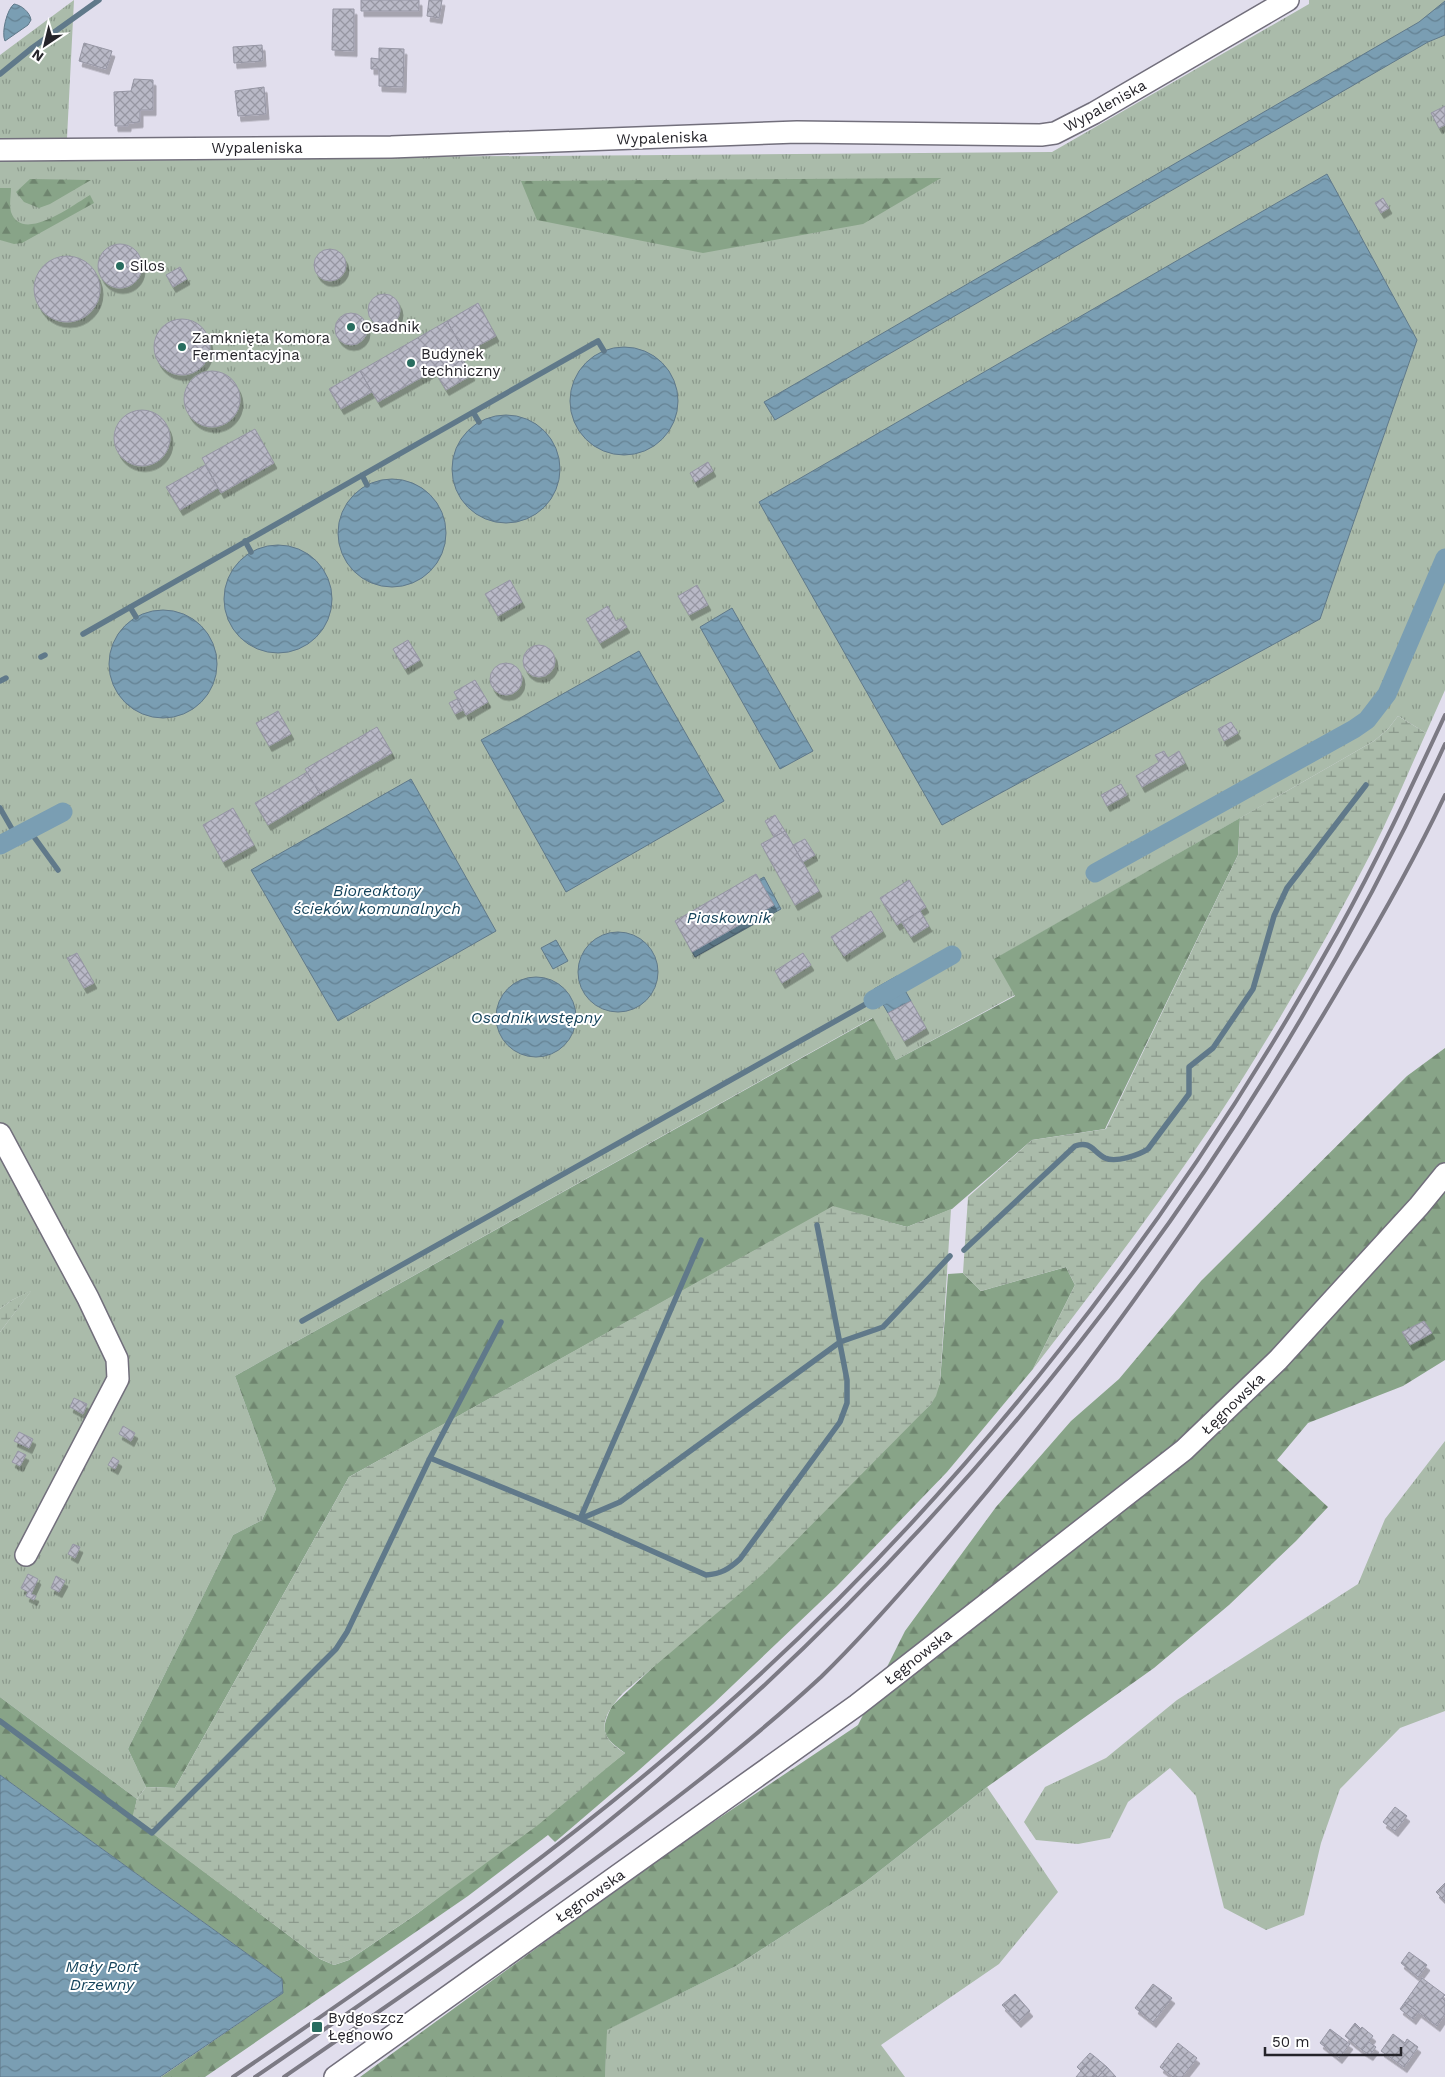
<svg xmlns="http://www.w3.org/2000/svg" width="1445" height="2077" font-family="'Work Sans',sans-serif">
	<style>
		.grass { fill: url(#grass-tufts) }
		.forest { fill: url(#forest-firs) }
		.wetland { fill: url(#wetland-marsh) }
		.water { fill: url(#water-waves); stroke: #60798a }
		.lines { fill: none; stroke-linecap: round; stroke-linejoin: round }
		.stream { stroke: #60798a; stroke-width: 5.5 }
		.canal { stroke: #7a9eb3; stroke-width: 19 }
		.building { fill: url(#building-cross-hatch); stroke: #9696a4; filter: url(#shadow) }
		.street-casing { stroke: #726f7c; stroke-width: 24 }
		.street { stroke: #fff; stroke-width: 21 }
		.rail { stroke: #7c7a84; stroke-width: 4 }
		.poi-dot { fill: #286d5f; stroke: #fff; stroke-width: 2 }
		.labels { text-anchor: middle; stroke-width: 4; stroke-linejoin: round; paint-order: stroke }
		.street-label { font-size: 15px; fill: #25242a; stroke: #fff }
		.poi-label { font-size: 15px; fill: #25242a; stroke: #fff; text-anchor: start }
		.water-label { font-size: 16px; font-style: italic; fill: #15445c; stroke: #fff }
	</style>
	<defs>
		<pattern id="grass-tufts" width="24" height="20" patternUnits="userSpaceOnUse" patternTransform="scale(1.25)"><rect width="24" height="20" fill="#aba"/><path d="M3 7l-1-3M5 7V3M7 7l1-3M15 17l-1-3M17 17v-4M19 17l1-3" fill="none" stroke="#8a988b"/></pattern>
		<pattern id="forest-firs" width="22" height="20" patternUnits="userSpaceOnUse" patternTransform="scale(1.25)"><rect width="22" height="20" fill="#88a488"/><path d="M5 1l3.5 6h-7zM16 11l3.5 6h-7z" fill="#6f856f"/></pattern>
		<pattern id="wetland-marsh" width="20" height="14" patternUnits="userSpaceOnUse" patternTransform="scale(1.25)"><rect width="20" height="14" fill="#aba"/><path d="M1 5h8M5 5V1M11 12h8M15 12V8" fill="none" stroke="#8a988b"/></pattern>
		<pattern id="water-waves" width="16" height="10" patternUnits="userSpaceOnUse" patternTransform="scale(1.25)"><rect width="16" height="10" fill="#7a9eb3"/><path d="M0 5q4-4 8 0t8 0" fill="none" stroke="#648192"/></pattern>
		<pattern id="building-cross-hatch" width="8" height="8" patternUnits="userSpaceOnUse" patternTransform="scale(1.25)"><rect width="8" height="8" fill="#b9b9c7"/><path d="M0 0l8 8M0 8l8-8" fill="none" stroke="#9696a2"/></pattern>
		<filter id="shadow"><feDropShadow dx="3" dy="5.5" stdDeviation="0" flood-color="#0004"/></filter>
	</defs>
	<rect width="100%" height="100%" fill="#e1deed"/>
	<path class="grass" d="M74,0l-7,138 -67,2v-85z
		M1309,0h136v690l-19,43 -28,-17 -10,13 -14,12 -379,218 20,36 -119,65 -24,-42 -637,358 41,113 -14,31 -29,15 -105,214 18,38 -9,12 -137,-102v-365l31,-41 -19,9 -12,9v-1149l1052,-8 257,-148z
		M1445,1441v270l-45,17 -60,61 -19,54 -17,72 -38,15 -42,-22 -28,-112 -26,-28 -42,34 -18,36 -32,6 -42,-4 -12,-18 21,-35 61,-29 71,-58 181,-116 27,-65z
		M987,1787l71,105 -59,72 -118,81 24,32h-300l1,-47 130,-64 128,-83z"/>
	<path class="forest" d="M941,178l-78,46 -160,29 -166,-33 -16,-39z
		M30,179l61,1 -41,24 -11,4 -15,-6 -8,-10z
		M0,188h11c0,7 -2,16 0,24 11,32 62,-7 79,-17l4,8 -72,40 -8,1 -14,-4z
		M1240,818l-2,37 -133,274 -73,11 -80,69 -45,18 -74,-20 -484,270 -174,311 -29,-1 -18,-38 105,-214 29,-15 14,-31 -41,-113 638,-358 23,42 119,-64 -21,-37z
		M1445,1048v312l-42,26 -95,37 -31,37 51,47 -32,34 -67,64 -75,63 -167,119 -123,96 -128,83 -129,64 -2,47h-245l304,-222 194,-130 47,-94 91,-124 75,-86 48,-42 82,-98 206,-205z
		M1066,1267l9,18 -42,84 -86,103 -110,114 -124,118 -75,67 -83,71 -7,-7 -80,61 -263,181h-44l122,-84 -1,-14 -282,-204v-78l137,102 -4,19 187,141 14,6 15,-5 69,-47 207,-160c-22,-16 -26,-21 -13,-47l319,-302 9,-21 8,-109 15,-1 18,18z"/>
	<path class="wetland" d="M1398,716l28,17c-18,40 -35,81 -55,120 -46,90 -97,178 -152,262 -58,87 -122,171 -186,254l42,-84 -9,-18 -85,24 -18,-18 5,-76 64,-57 74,-11 132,-274 2,-37 134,-77 14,-12z
		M833,1206l74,21 44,-18 -11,174 -4,13 -5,8 -167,169 -141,120c-21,23 -29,42 2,60l-87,72 -120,88 -69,47 -15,5 -14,-6 -188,-141 5,-19 9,-12 29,1 174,-311z
		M32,1290l-32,42v-23l12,-9z"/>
	<path class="water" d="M1445,1v34l-17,7 -653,378 -11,-18 655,-380z
		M14,4c7,1 16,8 17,16l-3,5 -23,16c-4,-8 2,-32 9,-37z
		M1327,174l90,166 -97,279 -378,206 -183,-323z
		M570 401a54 54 0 1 1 108 0a54 54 0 1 1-108 0Z
		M452 469a54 54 0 1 1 108 0a54 54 0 1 1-108 0Z
		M338 533a54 54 0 1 1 108 0a54 54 0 1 1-108 0Z
		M224 599a54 54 0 1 1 108 0a54 54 0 1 1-108 0Z
		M732,608l81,143 -33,18 -80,-142z
		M109 664a54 54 0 1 1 108 0a54 54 0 1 1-108 0Z
		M639,651l85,150 -158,91 -85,-152z
		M411,779l85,152 -158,90 -87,-151z
		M764,877l17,32 -86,48 -17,-32z
		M578 972a40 40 0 1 1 80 0a40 40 0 1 1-80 0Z
		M556,940l12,21 -15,8 -12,-21z
		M897,976l14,25 -23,12 -14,-24z
		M496 1017a40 40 0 1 1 80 0a40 40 0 1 1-80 0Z
		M0,1775l282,204 1,14 -123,84h-160z"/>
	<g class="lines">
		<path class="stream" d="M0,74l32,-26 67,-48
			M473,412l6,10
			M362,475l5,10
			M245,541l6,11
			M130,607l6,10
			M83,634l515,-293 6,10
			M41,657l4,-2
			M0,681l6,-3
			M0,808l16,28
			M29,830l29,40
			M701,1240l-121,279 126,56c15,-1 23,-6 34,-16l100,-137 7,-19v-23l-30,-155
			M964,1250l111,-104c16,-6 18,6 30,12 11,5 34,-3 43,-9l41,-55v-27l24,-19 40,-59 21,-73 13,-28 79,-103
			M302,1321l571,-321
			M430,1458l71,-136
			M0,1721l152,112 184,-184 11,-17 83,-174 150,61 40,-17 220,-160 43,-15 67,-71"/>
		<path class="canal" d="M0,845l63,-33
			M1095,873l259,-144 13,-9 20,-26 58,-136
			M873,1000l79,-45"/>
	</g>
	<path class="building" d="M361,0h58v11h-58z
		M429,0h13l-3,18 -12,-2z
		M333,9h21v42l-22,-1z
		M84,43l28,8 -6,18 -27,-8z
		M262,45l1,16 -29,2 -1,-16z
		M379,48l25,1 -1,38 -24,-1v-17h-8v-11l8,1z
		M134,79l19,1v30h-13v12l-12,1v3h-13l-1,-34 17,-1z
		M264,87l2,27 -28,2 -3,-25z
		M1445,106v19l-6,3 -8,-15z
		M1383,198l6,10 -8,5 -6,-10z
		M98 266a22 22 0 1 1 44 0a22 22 0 1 1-44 0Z
		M314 265a16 16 0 1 1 32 0a16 16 0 1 1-32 0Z
		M34 289a33 33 0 1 1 66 0a33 33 0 1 1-66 0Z
		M180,267l7,12 -14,8 -7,-12z
		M368 310a16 16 0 1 1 32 0a16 16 0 1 1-32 0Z
		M478,303l18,33 -31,17 -18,-32z
		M335 329a16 16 0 1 1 32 0a16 16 0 1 1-32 0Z
		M154 347a28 28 0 1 1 56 0a28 28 0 1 1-56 0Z
		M447,321l18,32 -87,49 -18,-31z
		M460,355l12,20 -26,15 -12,-20z
		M360,371l12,21 -31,17 -12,-20z
		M184 399a28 28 0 1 1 56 0a28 28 0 1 1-56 0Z
		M114 438a28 28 0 1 1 56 0a28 28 0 1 1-56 0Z
		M255,429l19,34 -53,30 -19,-35z
		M708,462l5,9 -18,11 -5,-9z
		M205,465l13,23 -38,22 -14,-23z
		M510,580l12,22 -24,14 -13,-22z
		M697,585l11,20 -19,10 -11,-19z
		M608,606l8,15 5,-3 6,9 -27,16 -14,-24z
		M408,640l12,20 -15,9 -12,-20z
		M523 661a16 16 0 1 1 32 0a16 16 0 1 1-32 0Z
		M490 679a16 16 0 1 1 32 0a16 16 0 1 1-32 0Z
		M475,680l13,22 -22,13 -12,-23z
		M457,699l6,11 -8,4 -6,-11z
		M278,711l13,23 -22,12 -13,-23z
		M1231,722l7,11 -14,8 -6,-12z
		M377,727l15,26 -72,41 -15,-25z
		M1164,751l4,7 11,-7 6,12 -43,24 -6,-11 23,-14 -4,-7z
		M307,772l13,22 -52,31 -13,-22z
		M1121,784l6,11 -20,11 -6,-11z
		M233,808l21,37 -31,17 -20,-37z
		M775,815l10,16 -11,6 -9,-16z
		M785,831l34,60 -24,14 -34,-61z
		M805,839l10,16 -12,7 -10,-17z
		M756,874l18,31 -82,47 -17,-31z
		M909,880l17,27 -29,18 -17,-27z
		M871,911l12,20 -39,25 -13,-19z
		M920,911l9,15 -18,11 -9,-14z
		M77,953l17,30 -10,5 -17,-30z
		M803,953l8,12 -29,18 -7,-12z
		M911,1001l15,27 -22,13 -16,-28z
		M1424,1321l8,12 -22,12 -8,-13z
		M74,1398l13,6 -4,10 -13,-7z
		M123,1426l12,7 -4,8 -12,-7z
		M19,1432l14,7 -4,9 -15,-7z
		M18,1451l8,4 -6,11 -8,-4z
		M113,1457l6,4 -4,8 -7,-4z
		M73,1544l7,3 -5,11 -7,-4z
		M28,1574l10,5 -7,15 5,2 -2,4 -8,-4 2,-4 -7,-4z
		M56,1576l9,5 -6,11 -8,-4z
		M1395,1807l12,9 -12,15 -12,-9z
		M1445,1883v18l-9,-9z
		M1409,1952l18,13 -9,12 -17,-14z
		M1422,1978l23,17 -3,3 3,3v13l-8,12 -32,-24z
		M1153,1984l19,14 -19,24 -18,-14z
		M1015,1994l15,17 -12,11 -16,-17z
		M1405,2002l13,10 -5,7 -13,-10z
		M1355,2023l6,6 -10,12 -6,-5z
		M1362,2027l11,9 -11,14 -11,-9z
		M1330,2029l20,15 -11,14 -19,-15z
		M1393,2034l12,9 2,-4 11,8 -14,20 -23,-16z
		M1369,2042l7,5 -6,8 -8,-5z
		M1178,2043l19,15 -15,19h-9l-13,-10z
		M1090,2053l4,3 -13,15 -4,-4z
		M1094,2056l13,11 -9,10 -13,-11z
		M1085,2066l9,8 -2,3h-16z
		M1107,2067l9,10h-24l2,-3 4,3z"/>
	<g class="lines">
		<g class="street-casing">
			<path id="street" d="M0,150l391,-3 406,-15 244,3 14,-2 39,-20 194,-113
				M0,1134l88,164 29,61 1,20 -92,176
				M335,2077l522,-372 327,-255 94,-90 141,-154 26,-32"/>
		</g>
		<use href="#street" class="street"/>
		<path class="rail" d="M233,2077c167,-114 332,-229 483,-363 251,-221 459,-491 622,-783 39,-70 73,-143 107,-216
			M255,2077c137,-94 276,-188 403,-297 337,-287 601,-633 787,-1036
			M284,2077c97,-67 194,-133 289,-202 85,-62 170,-126 248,-198 40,-39 77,-81 113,-123 60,-69 117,-140 171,-214 87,-118 169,-240 243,-367 35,-58 68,-117 97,-178"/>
	</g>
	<g class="poi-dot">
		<circle cx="120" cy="266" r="5"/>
		<circle cx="351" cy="327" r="5"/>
		<circle cx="182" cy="347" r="5"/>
		<circle cx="411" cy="363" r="5"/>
		<rect x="311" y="2021" width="12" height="12" rx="2.5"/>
	</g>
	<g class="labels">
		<g class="street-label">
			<text transform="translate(1105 106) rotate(-29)" y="5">Wypaleniska</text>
			<text transform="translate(662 138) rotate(-2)" y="5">Wypaleniska</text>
			<text x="257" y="153">Wypaleniska</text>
			<text transform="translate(1233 1404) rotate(-44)" y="5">Łęgnowska</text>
			<text transform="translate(918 1657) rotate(-38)" y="5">Łęgnowska</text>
			<text transform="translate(590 1896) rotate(-35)" y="5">Łęgnowska</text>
		</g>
		<g class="poi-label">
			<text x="130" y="271">Silos</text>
			<text x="361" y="332">Osadnik</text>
			<text x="192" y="343">Zamknięta Komora<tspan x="192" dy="17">Fermentacyjna</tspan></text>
			<text x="421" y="359">Budynek<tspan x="421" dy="17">techniczny</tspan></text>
			<text x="328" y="2023">Bydgoszcz<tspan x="328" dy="17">Łęgnowo</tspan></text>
		</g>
		<g class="water-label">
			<text x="377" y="896">Bioreaktory<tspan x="377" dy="18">ścieków komunalnych</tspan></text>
			<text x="729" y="923">Piaskownik</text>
			<text x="536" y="1023">Osadnik wstępny</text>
			<text x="102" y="1972">Mały Port<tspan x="102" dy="18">Drzewny</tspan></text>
		</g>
	</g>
	<g transform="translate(45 45) rotate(215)" stroke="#ffffff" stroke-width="4" paint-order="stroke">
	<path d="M0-4L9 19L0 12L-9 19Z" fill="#25242a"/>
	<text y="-8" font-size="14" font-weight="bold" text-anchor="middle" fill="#25242a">N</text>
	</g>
	<path d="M1265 2047v8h136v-8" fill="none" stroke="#25242a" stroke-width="2.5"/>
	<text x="1272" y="2047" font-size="15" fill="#25242a" stroke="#ffffff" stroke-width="4" paint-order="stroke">50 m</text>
</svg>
